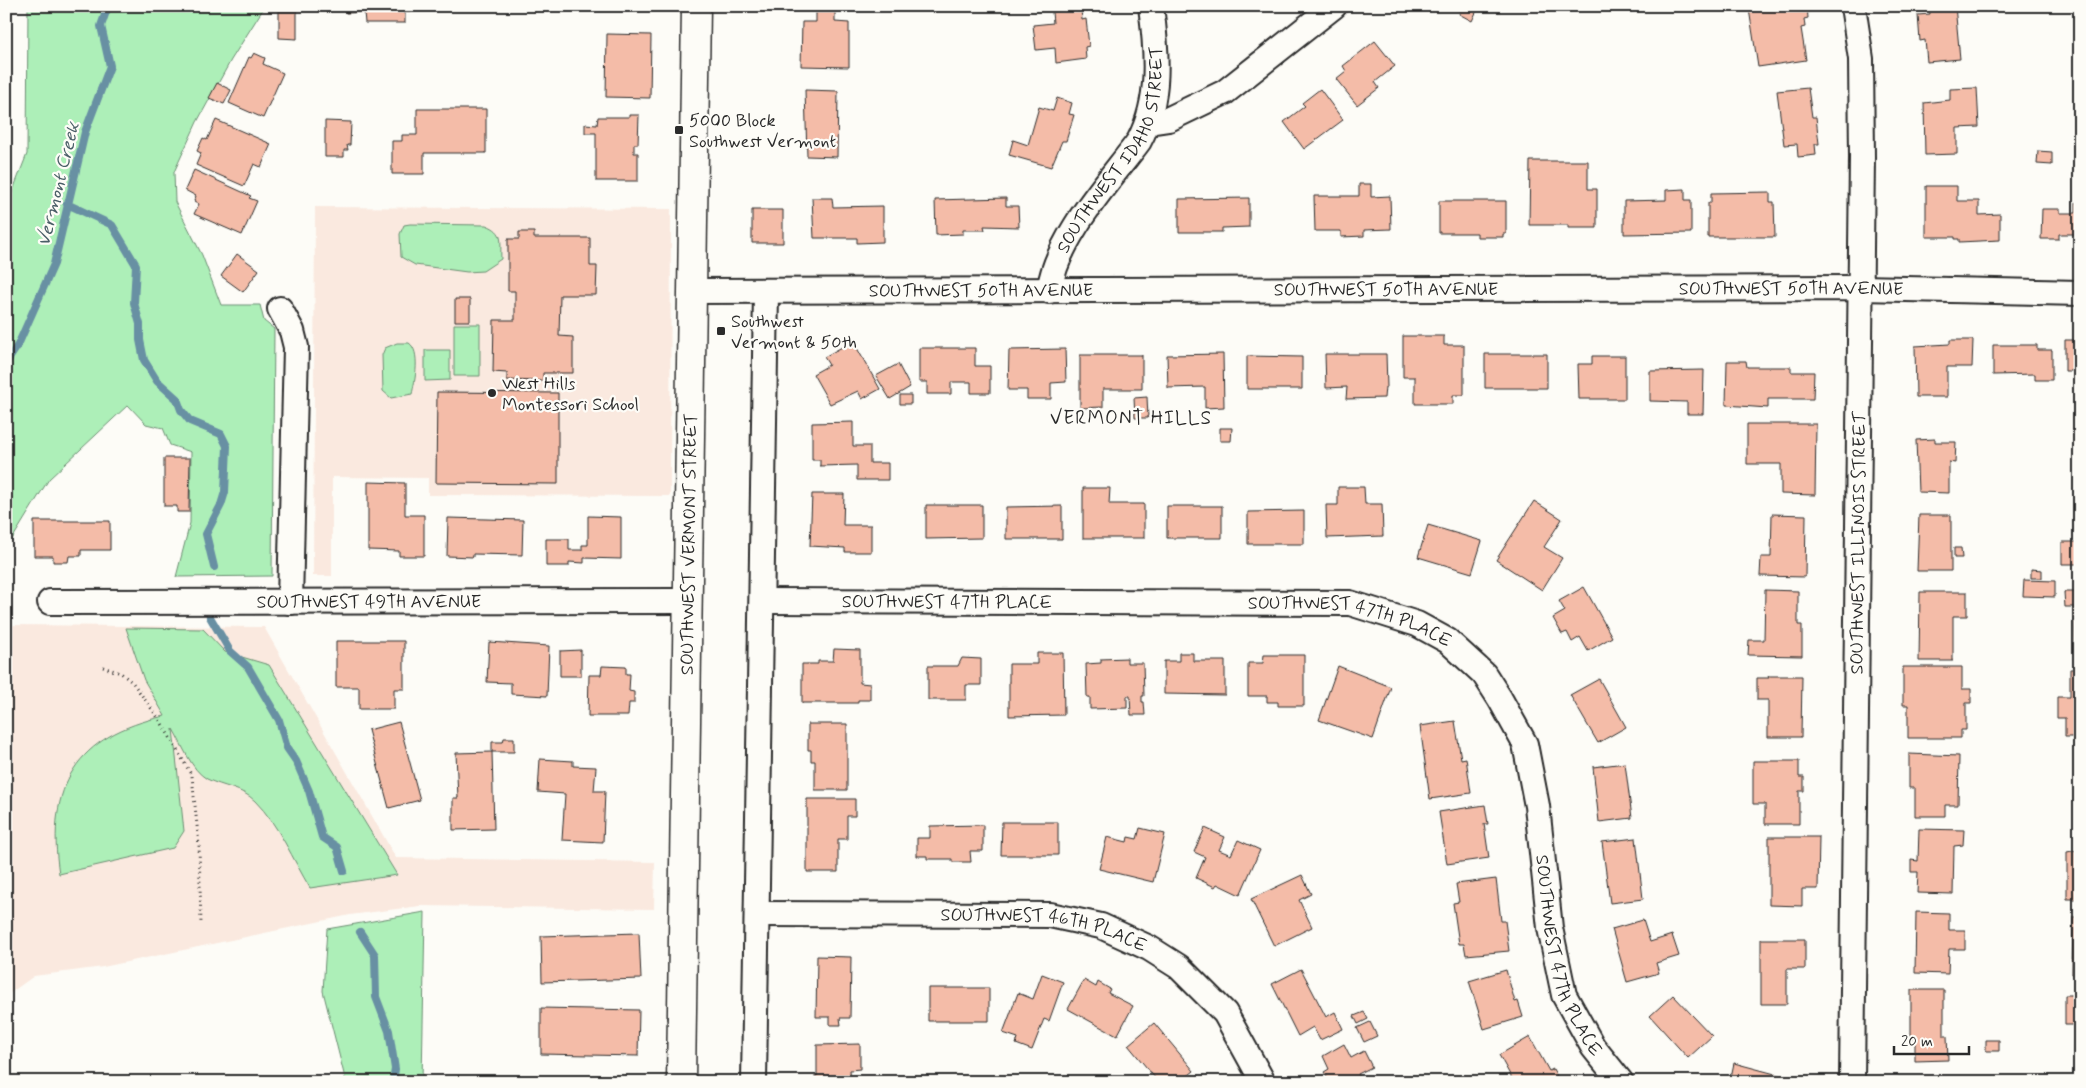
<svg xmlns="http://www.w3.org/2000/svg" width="2086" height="1088" font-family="Mynerve,sans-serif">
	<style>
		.built { fill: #fae9df }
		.green { fill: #adefb8; stroke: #6c8d72 }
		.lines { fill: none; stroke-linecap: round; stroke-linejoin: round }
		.stream { stroke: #6890a3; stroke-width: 8 }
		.building { fill: #f4bca8; stroke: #2b2b2b }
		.minor-casing { stroke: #2b2b2b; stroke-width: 28 }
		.secondary-casing { stroke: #2b2b2b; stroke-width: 31 }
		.path { stroke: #2b2b2b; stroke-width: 3; stroke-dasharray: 1 4; stroke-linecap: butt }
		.minor { stroke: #fdfcf7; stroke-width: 24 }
		.secondary { stroke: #fdfcf7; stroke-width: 28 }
		.poi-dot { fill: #2b2b2b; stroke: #fdfcf7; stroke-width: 2 }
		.labels { text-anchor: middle; stroke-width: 4.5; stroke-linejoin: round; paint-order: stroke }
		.poi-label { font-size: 18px; fill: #2b2b2b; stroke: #fdfcf7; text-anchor: start }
		.street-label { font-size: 18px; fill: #2b2b2b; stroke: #fdfcf7 }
		.water-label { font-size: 19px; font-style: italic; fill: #4a5e67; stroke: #fdfcf7 }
		.neighbourhood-label { font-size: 19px; letter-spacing: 1px; fill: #2b2b2b; stroke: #fdfcf7 }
	</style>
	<rect width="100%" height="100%" fill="#fdfcf7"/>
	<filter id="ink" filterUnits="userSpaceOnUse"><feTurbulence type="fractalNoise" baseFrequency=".02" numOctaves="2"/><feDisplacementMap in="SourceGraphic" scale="10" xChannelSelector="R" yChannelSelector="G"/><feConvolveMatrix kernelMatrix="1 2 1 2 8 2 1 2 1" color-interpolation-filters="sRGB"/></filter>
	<g filter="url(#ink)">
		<path class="built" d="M315,207l356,2 -1,287 -242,-1v-17l-96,-1v99h-19z
			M6,625l258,2 132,231 259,4 -1,47 -234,-3 -70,9 -247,52 -69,9 -28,20z"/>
		<path class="green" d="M28,6h237l-34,54 -34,62 -23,50 1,30 27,53 19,50h39l4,16 10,8 -2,247 -96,1 14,-54 1,-71 -21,-7 -7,-17 -17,-4 -18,-19 -79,74 -43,70v-341l21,-54z
			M410,224l76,1c19,7 14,16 15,34l-18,12 -16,1 -52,-7 -14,-8 -1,-23 4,-9z
			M454,324h26v52h-26z
			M397,343h12c12,8 6,38 3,51l-21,4 -8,-7 -1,-36 3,-7z
			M425,350h25v30l-25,1z
			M126,628l77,1 22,23 44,13 128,210 -87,13c-17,-28 -31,-63 -55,-87 -13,-13 -32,-14 -48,-22 -16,-9 -25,-35 -34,-50l11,102 -11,17 -114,26c-13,-88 17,-139 106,-158l-21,-36z
			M425,912l-3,170h-76l-23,-91 4,-62z"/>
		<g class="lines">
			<path class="stream" d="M67,204l45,21 24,40 -2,38 6,21v16l4,20 13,21 20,18 4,11 9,11 31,13 6,12 -2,46 -4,13 -15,29 8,33
				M6,363l12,-18 36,-81 31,-132 25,-66 -9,-40 7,-20
				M210,617l20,34 18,16 31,53 8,28 9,13 13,30 13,46 15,10 7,24
				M360,932l15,23 1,42 13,34 6,38 -2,13"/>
		</g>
		<path class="building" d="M346,6h63l1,6h-5v11h-40l-1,-11 -18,1z
			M1449,6h30l-7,15 -13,-7 1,-3z
			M1767,6h40l1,12 -4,1 1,8 -4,1 5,32 -48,7 -9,-58z
			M1929,6h26l5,53 -33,3 -2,-22 -5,1 -2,-26 12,-1z
			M1081,8l1,12 4,-1 3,27 -4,1 1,12 -30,4 -1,-15 -19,2 -3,-25 20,-2 -1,-11z
			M279,11h18v28l-18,-1z
			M816,12h19v10l14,1v44l-48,-1 1,-44h14z
			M607,34l44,1 -1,63 -44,-1z
			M1375,41l20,25 -20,16 4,6 -22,17 -21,-26 10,-8 -3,-5z
			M254,53l11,5 -2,6 20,9 -20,45 -34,-15 20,-46 2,1z
			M217,83l14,7 -7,14 -15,-6z
			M1808,88l4,29h4l3,27h-4l1,11 -18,2 -1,-13 -13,1 -7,-54z
			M1977,88l2,39 -22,1v26l-32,1 -1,-52 26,-3v-11z
			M1320,89l23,31 -39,29 -20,-27 21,-16 -3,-3z
			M805,90l33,1 -1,66 -30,-1z
			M1057,98l15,5 -3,11 5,1 -8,26h-4l-11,26 -42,-12 4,-15 15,5 11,-38 14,4z
			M417,109h69v44h-62v21h-32v-33h10v-6h15z
			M629,115h10l-1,29h-4v9h4v28h-42v-48h-11v-9l12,1 1,-8h31z
			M216,120l55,24 -10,23 -7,-3 -10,22 -48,-21 5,-12 -4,-2 6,-13 4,2z
			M325,121l26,1 -1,23h-3l1,5h-4v7h-19z
			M2038,151l14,1v13l-15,-1z
			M1530,161h58v28h9v39h-29v-3h-39z
			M194,170l57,26 -2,2 8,3 -15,34 -48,-21 5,-10 -5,-3 2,-5 -11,-6z
			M1359,184h12v13l19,-1 1,33 -27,1v6l-23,1v-6h-26l-1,-35h45z
			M1926,186h31v15h22v14l21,-1v26l-41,2v-3h-4v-2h-29z
			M1685,189v11h6v33l-67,1v-33l42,-1v-10z
			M1770,192v10h4l1,35h-67v-34h3v-10z
			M812,198h20l1,9 50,-1v36l-26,1v-5h-43z
			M1006,198v8h12l1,21 -35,-1 1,4h-22v4l-27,1 -1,-35z
			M1249,198v29l-27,1v4h-43v-33z
			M1439,201h67v33h-3v3h-26v-4h-38z
			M2076,202h4v38h-4v-6h-17v5h-18l1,-30h18v4h16z
			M752,210h31v33h-31z
			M519,232h15v6h56v28h7l-1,29h-36l-1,41 14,1v36h-30v8l-36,-1v-7l-14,-1 1,-52h21v-29h-7v-52h11z
			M237,254l22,16 -16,22 -22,-16z
			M455,299h15v22h-15z
			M1403,336h41v9h20v50h-11v9h-38v-27h-12z
			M1950,340h23l-1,27h-25v30h-31l-1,-51 35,-2z
			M2065,340h15v31h-15z
			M853,341l27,48 -18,10 -4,-8 -28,13 -17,-30 16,-9 -5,-8z
			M1993,345h44v5h15v30h-17v-6l-42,1z
			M919,348h56v18h15v27h-19v-11h-20v12h-24v-12h-8z
			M1065,349l1,33 -15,1v16h-24v-9h-19l1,-40z
			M1223,354l1,53 -19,1v-21l-37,1 -1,-33z
			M1325,354h61l1,33h-2l-1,11 -38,1 1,-12 -21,1z
			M1485,354h62v34h-62z
			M1080,355h62v34h-39v18l-23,1z
			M1247,356l55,1v32h-55z
			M1592,356h33v43h-46l-1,-35h14z
			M1727,361h19l1,6h44v5h23l-1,27h-45v9l-42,-3z
			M898,364l12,23 -20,12 -14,-23z
			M1704,370l-1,44h-16v-12l-37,-1v-30z
			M437,392l121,1v91l-122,-1z
			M900,395h11v9h-11z
			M1147,397l1,21h-13l-1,-20z
			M853,422v24h17v17h18v17h-31v-15l-37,1v-6h-8v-37z
			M1747,424h69l-1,71 -34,-1v-30h-34z
			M1220,428h12l-1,13h-11z
			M1935,439v3h21l-1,21 -6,-1v31l-31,-1 -2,-52z
			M164,458h26l-1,54h-12v-6h-13z
			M368,482l37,1v32h19v41h-25v-5l-31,-1z
			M1338,487h26l1,17h17l1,32 -56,2 -1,-33h12z
			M1083,488h27l-1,16h35v34h-61z
			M812,494h32l-1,31h28v27h-26v-4l-35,-2z
			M1534,501l28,18 -18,28 18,11 -20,32 -46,-30z
			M926,505h56v33l-56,1z
			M1062,506v33h-56v-32z
			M1167,506h55v32h-55z
			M1304,511v33h-56v-32z
			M2079,511h1v67l-1,-14h-17v-22h17z
			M1772,514l34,1 -1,62 -45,-1 1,-19h10z
			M1919,515h32v56h-34z
			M588,516l33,1v42l-37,-1v5l-15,-1v4h-23v-27h23v11h13v-5h6z
			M448,518l75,2 -1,35 -49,-1v3l-26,-1z
			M34,521h76v29h-29v6h-12l-1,6h-15v-6h-19z
			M1428,525l54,16 -10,32 -54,-16z
			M1954,548h7l1,10h-8z
			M2031,569l11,1v8h-11z
			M2024,580l31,1v16l-32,-1z
			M1584,587l28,50 -24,14 -8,-14 -8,5 -5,-10 -5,2 -9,-16 12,-7 -6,-10z
			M1765,590l33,1v34h4v31l-54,-1 1,-15h15z
			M1920,592h47v24h-14v45h-34z
			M2064,592h16v60h-5l-1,-45h-9z
			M336,641h68v48h-10v20h-35v-22h-23z
			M489,642l60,4 -2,50 -36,-2v-11l-24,-1z
			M834,649l26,1v33l10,1v16h-12v3h-56v-39h16v-3h15z
			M581,650v26h-21v-25z
			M1037,653h26l1,62 -55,1v-52h28z
			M1179,653h14v8h32v34l-61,-1v-33h15z
			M1264,655h40v51h-26v-4h-11v-6h-19v-33h15z
			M962,658l19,1v26h-15v15h-38v-34h30z
			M1127,658v5h16l1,33h-2v6h2l1,13h-14l-1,-19h-3v12l-37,1v-12h-3l-1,-33 15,-1v-4z
			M602,666l24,1v7h4l-1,17 5,1v11h-5l-1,13h-40l1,-41h12z
			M1338,666l53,21 -18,52 -54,-19z
			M1903,667h59v22h9v14h-5v27h-5v8h-53v-33h-5z
			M2070,669h10v68h-15v-19h-8v-21h13z
			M1768,676h34l-1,61h-33v-37h-11v-22h12z
			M1599,679l27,48 -28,16 -28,-48z
			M1455,721l6,38 5,-1 5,35 -41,6 -10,-73z
			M399,722l21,78 -31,8 -21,-78z
			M808,724h39v66h-32v-29h-4v-11h-3z
			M504,738h10v14h-22v-10h11z
			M2077,748h3v59h-3z
			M492,752l2,77 -41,1v-32h5l-2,-45z
			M1909,754l50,2 -1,49h-13v11h-30v-28h-6z
			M540,759l33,2v5l23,1 -2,24h11l-2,51 -41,-2 3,-46 -27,-2z
			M1753,761h46v16h5v14h-5v33h-34v-20h-12z
			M1625,763l7,55 -33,4 -6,-55z
			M807,799h48v17h-8v23h-9v33h-31z
			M1485,805l3,19h-4l5,34 -42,6 -8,-52z
			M1002,822h56v33h-57z
			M983,825v26h-13l1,11h-19v-3h-25v-3h-10v-18h13v-12z
			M1140,828l25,6 -12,48 -54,-13 8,-32 20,5 1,-5 9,2z
			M1205,828l20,9 -6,13 12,5 7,-15 22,10 -20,45 -23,-11 -2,3 -19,-9 9,-21 -11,-5z
			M1919,829l45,1 -1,15 -9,1 -1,48 -36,-1 1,-21h-7v-12l7,1z
			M2078,830h2v69h-13v-47l11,-2z
			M1769,837h50l-1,52h-16v17l-33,-1z
			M1636,838l7,61 -33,4 -8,-61z
			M1302,875l9,19 -12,6 13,27 -38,19 -23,-47z
			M1496,879l5,42h4l4,30 -43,4 -2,-11h-5l-6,-41 6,-1 -3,-18z
			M1916,912l33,1v17h16v19h-16l-1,25 -33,-1z
			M2073,917h7v57h-8z
			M1643,920l7,22 22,-7 7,21 -23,7 3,10 -32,9 -15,-53z
			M639,933l2,46 -99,3 -1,-46z
			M1761,939h44v30h-18v35h-26z
			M817,956l34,1 -1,61h-10l1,7h-11v-8h-14z
			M1301,969l25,48 9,-5 8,17 -23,11 -7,-13 -15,9 -26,-52z
			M1506,970l9,32 3,-1 5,16 -39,12 -15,-48z
			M1042,974l21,8 -14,39 -5,-2 -12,31 -16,-6 2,-6 -15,-5 15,-40 15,6z
			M1084,980l12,7 2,-5 12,7 -2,4 25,13 -16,30 -49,-27z
			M928,988h61v33h-61z
			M1911,990h33v46h3l1,24 -33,1v-23h-4z
			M1673,995l39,41 -24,22 -38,-42z
			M2065,995h15v58h-7l1,-28h-9z
			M541,1008l98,2 -1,46 -97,-2z
			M1364,1012l4,7 -10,5 -4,-8z
			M1370,1022l7,14 -13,6 -7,-14z
			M1154,1023l40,48 -14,11h-28l4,-3 -28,-34z
			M1530,1037l19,34 4,-2 7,13h-46l-15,-27z
			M1986,1040h13v11h-13z
			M860,1044v25l-10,1 1,12h-42l6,-1v-5h2v-31z
			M1344,1044l7,14 13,-7 8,16 -14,7 5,8h-33l-6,-10 5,-3 -6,-13z
			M1734,1063l56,15 -1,4h-59z
			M1378,1077l3,5h-13z
			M1898,1078h36v4h-36z"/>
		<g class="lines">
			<g class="minor-casing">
				<g id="minor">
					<path d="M1149,122l20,-3 56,-27 109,-86"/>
					<path id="s1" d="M692,291l1169,-3 219,5"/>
					<path id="s2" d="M1049,291c8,-54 58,-107 90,-150 22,-41 18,-89 12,-135"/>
					<path d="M280,309l12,22 4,16 -6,255"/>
					<path id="s3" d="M762,601l588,2 67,21 31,17 36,33 16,25 25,45 12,62 13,122 14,67 29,52 28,35"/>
					<path id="s4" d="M50,602l638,-1"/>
					<path id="s5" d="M757,914l293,1 51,11 48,22 30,19 46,46 38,69"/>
					<path d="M754,1082l12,-791"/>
					<path id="s6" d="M1852,1082l10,-925 -1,-98 -8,-53"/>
				</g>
			</g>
			<g class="secondary-casing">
				<g id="secondary">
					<path id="s7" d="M681,1082l15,-1076"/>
				</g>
			</g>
			<path class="path" d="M103,667l18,6 12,10 28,39 31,54 7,69 2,79"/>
			<use href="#minor" class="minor"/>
			<use href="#secondary" class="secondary"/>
		</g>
	</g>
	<g class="poi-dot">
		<rect x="674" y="125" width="10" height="10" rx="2.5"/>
		<rect x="716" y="326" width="10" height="10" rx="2.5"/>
		<circle cx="492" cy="393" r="5"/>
	</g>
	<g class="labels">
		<g class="poi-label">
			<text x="689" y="126">5000 Block<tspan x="689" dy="21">Southwest Vermont</tspan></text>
			<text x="731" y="327">Southwest<tspan x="731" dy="21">Vermont &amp; 50th</tspan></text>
			<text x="502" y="389">West Hills<tspan x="502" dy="21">Montessori School</tspan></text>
		</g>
		<g class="street-label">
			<text dy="6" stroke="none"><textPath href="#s2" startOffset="158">SOUTHWEST IDAHO STREET</textPath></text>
			<text dy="6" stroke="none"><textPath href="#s1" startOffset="1099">SOUTHWEST 50TH AVENUE</textPath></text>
			<text dy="6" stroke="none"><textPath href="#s1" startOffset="694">SOUTHWEST 50TH AVENUE</textPath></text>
			<text dy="6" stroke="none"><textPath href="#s1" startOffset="289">SOUTHWEST 50TH AVENUE</textPath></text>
			<text dy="6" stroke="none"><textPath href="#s7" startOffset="538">SOUTHWEST VERMONT STREET</textPath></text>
			<text dy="6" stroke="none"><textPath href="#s6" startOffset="539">SOUTHWEST ILLINOIS STREET</textPath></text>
			<text dy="6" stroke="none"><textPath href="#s4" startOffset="319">SOUTHWEST 49TH AVENUE</textPath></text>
			<text dy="6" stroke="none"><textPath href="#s3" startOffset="185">SOUTHWEST 47TH PLACE</textPath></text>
			<text dy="6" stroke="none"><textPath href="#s3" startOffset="591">SOUTHWEST 47TH PLACE</textPath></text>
			<text dy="6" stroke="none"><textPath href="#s5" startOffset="289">SOUTHWEST 46TH PLACE</textPath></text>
			<text dy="6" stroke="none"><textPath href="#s3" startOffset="1041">SOUTHWEST 47TH PLACE</textPath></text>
		</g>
		<g class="water-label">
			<text transform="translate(57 184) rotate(-76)" y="7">Vermont Creek</text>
		</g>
		<g class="neighbourhood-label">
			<text x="1131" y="424">VERMONT HILLS</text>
		</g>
	</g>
	<rect width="2086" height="1088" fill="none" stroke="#fdfcf7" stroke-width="25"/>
	<rect x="12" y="12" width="2061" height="1063" fill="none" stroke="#2b2b2b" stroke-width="2" filter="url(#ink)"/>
	<path d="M1894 1046v8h75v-8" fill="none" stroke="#2b2b2b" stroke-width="2.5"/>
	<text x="1901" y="1046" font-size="15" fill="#2b2b2b" stroke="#fdfcf7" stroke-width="4" paint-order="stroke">20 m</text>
</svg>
